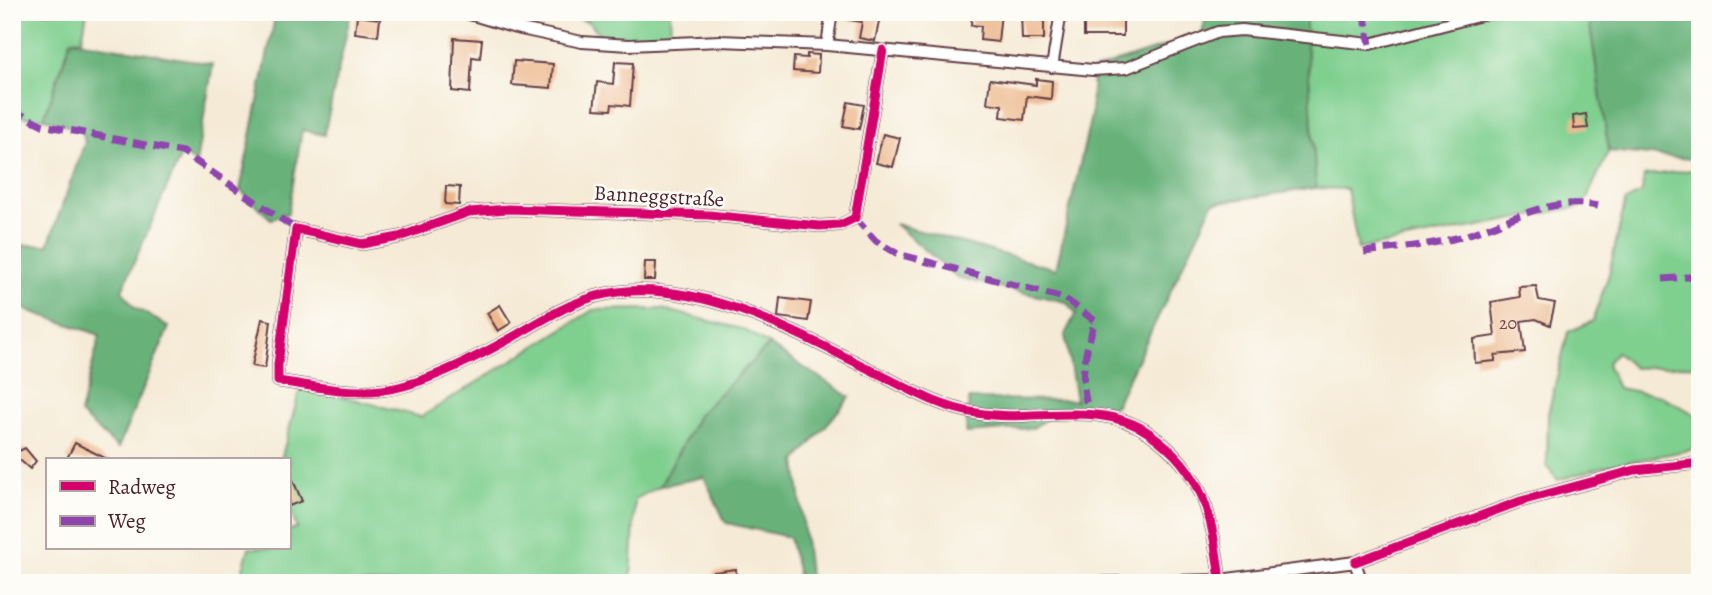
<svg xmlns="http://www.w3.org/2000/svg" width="1712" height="595" font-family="Alegreya,serif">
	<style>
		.green { fill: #7fcf8f; stroke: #64775d; stroke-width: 2 }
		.forest { fill: #67b27a; stroke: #586852; stroke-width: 2 }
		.building { fill: #edb88d }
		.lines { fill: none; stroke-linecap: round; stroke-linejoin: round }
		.minor-casing { stroke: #643d44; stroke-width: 14 }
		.minor { stroke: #fff; stroke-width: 10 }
		.quiet { stroke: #8e44ad; stroke-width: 7; stroke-dasharray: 14 7; stroke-linecap: butt }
		.cycleway-casing { stroke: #fdfcf7; stroke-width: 13 }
		.cycleway { stroke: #d6006c; stroke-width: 9 }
		.labels { text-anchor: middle; stroke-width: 5; stroke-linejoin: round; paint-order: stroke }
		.number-label { font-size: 18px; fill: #734544 }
		.street-label { font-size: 21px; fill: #4a1f2b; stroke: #fdfcf7 }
	</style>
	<rect width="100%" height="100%" fill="#fdfcf7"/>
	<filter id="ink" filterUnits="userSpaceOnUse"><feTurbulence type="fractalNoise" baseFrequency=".0143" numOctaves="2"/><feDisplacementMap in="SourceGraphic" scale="14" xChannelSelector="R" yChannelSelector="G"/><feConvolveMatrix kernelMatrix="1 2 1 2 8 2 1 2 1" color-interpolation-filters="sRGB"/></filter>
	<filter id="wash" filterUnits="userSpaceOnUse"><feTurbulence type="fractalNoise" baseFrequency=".00686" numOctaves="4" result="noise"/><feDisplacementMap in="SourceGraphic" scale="28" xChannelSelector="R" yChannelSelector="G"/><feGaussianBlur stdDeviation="1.57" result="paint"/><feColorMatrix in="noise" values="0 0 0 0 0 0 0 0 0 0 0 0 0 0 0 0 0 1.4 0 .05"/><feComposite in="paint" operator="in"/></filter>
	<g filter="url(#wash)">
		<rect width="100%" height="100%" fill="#f5ead5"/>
		<path class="green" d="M12,12h75l-5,27 -11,1 -27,78 -19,-1 -13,-6z
			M554,12h116l1,26 -35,1 -35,-3 -12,-14z
			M1305,12h283l21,139 -26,55 -225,43 -11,-60 -31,-1z
			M1691,170l9,1v194l-66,3 -18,-16 -9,12 11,24 43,8 39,21v31l-98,19 -44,13 -11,-13 1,-53 20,-82 25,-11 16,-47 16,-72 17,-10 2,-16z
			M662,309l83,21 24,15 -70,69 -39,72 -25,13 -4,84h-392l10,-35h40v-18l8,-2 -8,-21v-47h-8l19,-71 53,10 68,18 172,-107z"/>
		<path class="forest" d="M276,12h75l-27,123 -22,-5 -14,83 -17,6 -31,-29z
			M1207,12h98l11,176 -103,15 -98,203 -69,13 -13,9 -67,5 3,-34 107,1 -11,-65 11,-22 -10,-11 -108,-24 -63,-54 161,45 35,-153 2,-46 109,-36z
			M1588,12h112v148l-91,-9z
			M71,40l142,24 -17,99 -14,-10 -60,137 12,17 35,20 -51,121 -38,-34 20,-79 -88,-30v-60h36l37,-103 -3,-11 -38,-13z
			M769,345l81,52 -54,64 14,122h-10l-11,-46 -63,-14 -22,-46 -44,9 39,-72z"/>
		<g id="blocks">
			<path class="building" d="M840,12h41l-6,29 -16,-3 3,-16 -23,-4z
				M972,12h29l-3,30 -18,-2 1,-14 -10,-1z
				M1021,12h23v27h-22z
				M1084,12h39v24h-39z
				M357,16l23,3 -2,17 -23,-3z
				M454,38l28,2 -2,18 -8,-1 -2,36 -18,-2z
				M807,54l12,1 -1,18 -25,-2 1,-14 13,1z
				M514,61l39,3 -2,24 -39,-3z
				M615,62l18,1 -3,43 -18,-2 -1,6 -17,-1 3,-27 16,2z
				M990,79l46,6v-6l16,2 -1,18 -24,-3 -3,24 -23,-3 1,-12 -15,-2z
				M848,102l16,3 -5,24 -16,-3z
				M1586,114l2,14 -14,1 -1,-13z
				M883,134l17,4 -7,29 -17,-4z
				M446,186l14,1 -1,18 -14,-1z
				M645,262h11l-1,18h-11z
				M1536,286l3,14 16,3 -5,22 -14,-6 -15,2 4,31 -30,3v6l-20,2 -1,-24 21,-3 -4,-34 29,-5 -1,-10z
				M780,298l31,4 -3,19 -30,-4z
				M500,305l11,18 -13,8 -11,-18z
				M262,319l9,2 -6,47 -13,-2z
				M75,443l34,17h-43z
				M25,448l11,13 -6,8 -17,-15z
				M289,471l13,30 -13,5z
				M736,569l1,14h-23l-1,-11z"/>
		</g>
	</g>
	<g filter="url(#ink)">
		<use href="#blocks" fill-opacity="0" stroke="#643d44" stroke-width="2"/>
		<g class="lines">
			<g class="minor-casing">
				<path id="minor" d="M463,12l53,16 66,14 47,3 91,-4 107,4 266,25 33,-2 92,-36 24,-2 128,14 123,-32
					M827,45l5,-33
					M883,50l-28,168 -15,7 -21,1 -110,-11 -201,-6 -39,3 -70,25 -37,7 -66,-15 -18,135v17c34,5 70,13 104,9 39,-4 97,-34 131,-53 33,-19 66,-41 105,-45 89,-11 186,45 263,83 31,16 61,33 96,38 55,10 123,-14 172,20 56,39 63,84 71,147
					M1052,67l9,-55
					M1355,562l7,21
					M1078,583l142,-3 135,-18 166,-61 114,-31 65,-7"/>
			</g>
			<use href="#minor" class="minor"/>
			<path class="quiet" d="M1364,12l6,32
				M12,110l31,15 139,27 114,77
				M855,218l21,23 22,13 166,44 31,23c-11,35 -17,59 -5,94
				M1364,252c30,-4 62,-6 92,-14 48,-12 90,-43 142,-32
				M1663,279l37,-3
				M1171,583l1,-2"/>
			<g class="cycleway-casing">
				<path id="cycleway" d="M883,50l-28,168 -15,7 -21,1 -110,-11 -201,-6 -39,3 -70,25 -37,7 -66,-15 -18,135v17c34,5 70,13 104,9 39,-4 97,-34 131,-53 33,-19 66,-41 105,-45 89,-11 186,45 263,83 31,16 61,33 96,38 55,10 123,-14 172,20 56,39 63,84 71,147
					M1355,562l166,-61 114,-31 65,-7"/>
			</g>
			<use href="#cycleway" class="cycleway"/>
		</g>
	</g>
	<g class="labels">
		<g class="number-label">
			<text x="1508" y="329">20</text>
		</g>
		<g class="street-label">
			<text transform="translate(659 196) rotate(3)" y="7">Banneggstraße</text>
		</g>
	</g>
	<rect width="1712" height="595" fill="none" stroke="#fdfcf7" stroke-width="42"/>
	<rect x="46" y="458" width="245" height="91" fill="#fdfcf7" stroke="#b5a4a5" stroke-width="2"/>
	<rect x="60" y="481" width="35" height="10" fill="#d6006c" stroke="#b5a4a5" stroke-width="2"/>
	<text x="108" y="494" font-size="21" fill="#4a1f2b">Radweg</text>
	<rect x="60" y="516" width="35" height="10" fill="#8e44ad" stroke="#b5a4a5" stroke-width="2"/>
	<text x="108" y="528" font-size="21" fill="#4a1f2b">Weg</text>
</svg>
